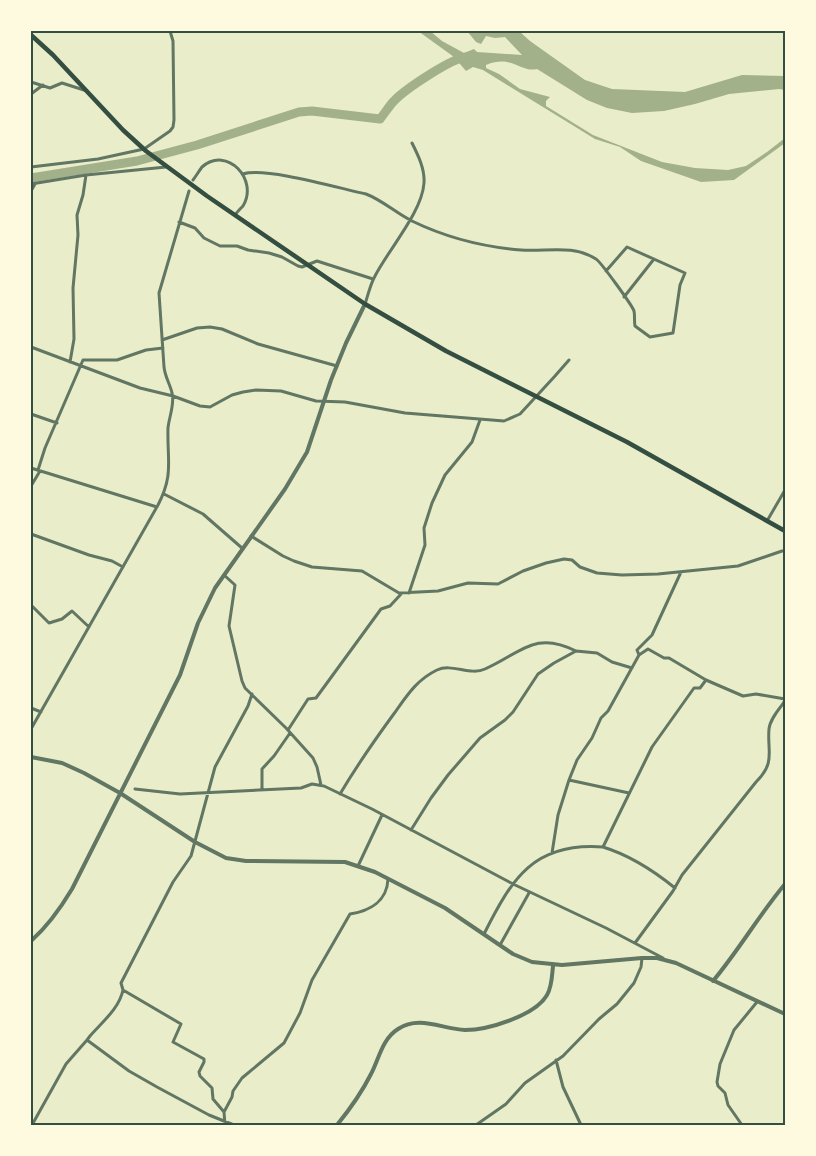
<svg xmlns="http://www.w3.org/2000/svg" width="816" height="1156" font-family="'Asap Condensed',sans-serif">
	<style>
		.water { fill: #a3b18a }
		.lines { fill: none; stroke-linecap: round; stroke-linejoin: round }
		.river { stroke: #a3b18a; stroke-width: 9 }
		.minor { stroke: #617663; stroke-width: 3 }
		.tertiary { stroke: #617663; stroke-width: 4 }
		.secondary { stroke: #344e41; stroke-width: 4.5 }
		.neatline { fill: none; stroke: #344e41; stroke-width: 2 }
	</style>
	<rect width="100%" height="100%" fill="#e9edc9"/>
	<path class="water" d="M418,31h12l12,10 22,12 10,-4 3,3 45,3 -17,-18 -10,1 -9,-2 -5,8 -5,-2 -9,-11h52l11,10 55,39 27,9 73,3 57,-17 43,1v14l-6,-1 -50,5 -34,10 -31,7 -32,2 -25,-5 -20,-8 -50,-31c-16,4 -25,-15 -51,-4v3l13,6 21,15 30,8 -4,4v5l47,29 69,27 33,6 33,2 18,-4 21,-14 18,-14v5l-51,37 -33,2 -60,-21 -21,-14 -25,-8 -112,-69 -10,-3 -7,4 -12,-14z"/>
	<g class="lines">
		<path class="river" d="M31,178l106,-17 60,-16 102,-33 13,-1 68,8c5,-6 9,-13 14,-18 10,-11 59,-44 73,-44"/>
		<path class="minor" d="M31,82l19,6 12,-5 25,8
			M31,94l12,-9
			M31,167l67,-8 46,-10 26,-18 3,-4 1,-7 -1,-79 -3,-10
			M243,174c24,-7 95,14 123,20 16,6 30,19 46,27 33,16 72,26 109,29 26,2 51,-6 75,9 4,2 36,46 38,52 1,4 0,10 1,15l15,11 23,-4 7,-48 5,-12 -58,-26 -21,24
			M193,180c3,-4 6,-9 9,-13 25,-22 57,13 41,39 -3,3 -6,6 -8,9
			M31,184l55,-9 80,-8
			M31,191l4,-7
			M179,222l16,6 9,10 16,8h17l11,4 21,3 13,4 16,9 4,1 15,-6 56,18
			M624,297l30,-38
			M365,304c3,-9 5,-18 9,-26 13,-27 48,-65 50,-95 1,-14 -6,-28 -12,-40
			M162,340l35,-12 13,-1 12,2 36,15 79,22
			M31,347l109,41 33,8 27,10 10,1 22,-12 11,-3 13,-2 25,1 35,10 29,1 60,11 99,8 16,-7 35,-38 14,-16
			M70,362l4,-23 -1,-51 5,-53 -1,-20 6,-20 3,-20
			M31,414l26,9
			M31,468l126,39
			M38,470l7,-22 38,-88h34l29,-10 17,-2
			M31,486l9,-15
			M164,494l39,20 39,34
			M767,521l18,-31
			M31,534l58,21 23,6 11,6
			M251,536l32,20 11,5 18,6 50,4 37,22 39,-2 30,-8 30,1 25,-13 23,-8 18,-4 8,1 8,7 17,6 25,2 36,-1 80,-8 44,-15h3
			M224,575l11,10 -6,41 13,55 3,7 41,40 27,30 4,9 4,18
			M409,593l16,-48 -1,-17 8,-25 13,-28 27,-33 8,-22
			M31,605l18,18 13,-4 10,-8 17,16
			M639,655l-2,-5 15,-15 29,-63
			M31,708l10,4
			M31,729l127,-224c16,-31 9,-44 10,-77 1,-11 7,-24 4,-35 -2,-9 -7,-16 -8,-26l-5,-74 30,-102
			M288,730l20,-31 8,-1 65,-89 9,-3 12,-13
			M569,780l60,13
			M135,789l45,5 121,-6 11,-4 12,2 48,23 141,75 93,44 57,30
			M262,790v-21l12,-13 16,-23
			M340,794c16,-27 34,-53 53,-79 13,-18 23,-35 44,-45 15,-7 33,6 48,-1 36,-16 50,-39 91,-18
			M411,830l20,-32 17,-23 32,-37 25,-18 8,-8 25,-38 16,-11 22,-12 21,2 15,9 20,6
			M603,847c26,8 51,24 72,41
			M552,853l6,-38 11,-35 8,-20 15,-22 9,-20 7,-7 31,-56 9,-6 16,9h5l37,22 37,16 13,-2 29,5
			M358,866l24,-51
			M484,934c28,-56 50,-92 119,-87l49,-100 42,-59h6l6,-8
			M635,943l38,-52 9,-16 74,-93c20,-20 11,-30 13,-53 1,-10 10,-20 16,-28
			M500,945l29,-52
			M123,990c-4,19 -21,32 -33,46l-3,4 42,31 28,16 52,28 25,10
			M556,1060l7,27 18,38
			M224,1112l8,-15 1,-6 9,-13 42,-35 16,-30 12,-33 38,-66c20,-3 37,-13 38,-35
			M32,1125l34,-61 21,-24
			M225,1125l-1,-13 -11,-13 -1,-11 -12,-12 -1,-4 5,-10v-3l-31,-17 8,-18 -58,-34 -2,-7 52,-101 18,-26 24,-89 33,-61 4,-12
			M476,1125l30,-21 19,-21 38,-27 36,-37 18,-15 17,-21 7,-16 1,-9
			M742,1125l-14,-20 -3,-12 -7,-7 -1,-4 3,-18 14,-34 23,-28"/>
		<path class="tertiary" d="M31,757l31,6 22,10 36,20 75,49 31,16 20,3 99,1 30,10 70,36 68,46 19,8 30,3 80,-7h15l19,5 109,51
			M31,941c17,-15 29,-32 41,-52l108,-214 18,-52 17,-35 70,-99 22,-37 24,-72 15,-37 19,-39
			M713,981c26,-31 46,-66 72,-97
			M337,1125c13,-16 25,-33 34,-51 8,-15 11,-35 27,-45 21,-14 44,0 67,1 22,0 70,-14 82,-35 5,-8 5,-20 6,-29"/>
		<path class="secondary" d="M31,35l22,20 70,75 23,21 61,45 158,108 81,47 181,91 158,89"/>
	</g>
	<rect width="816" height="1156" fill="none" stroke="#fefae0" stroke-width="65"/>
	<rect x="32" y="32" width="752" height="1092" class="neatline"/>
</svg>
